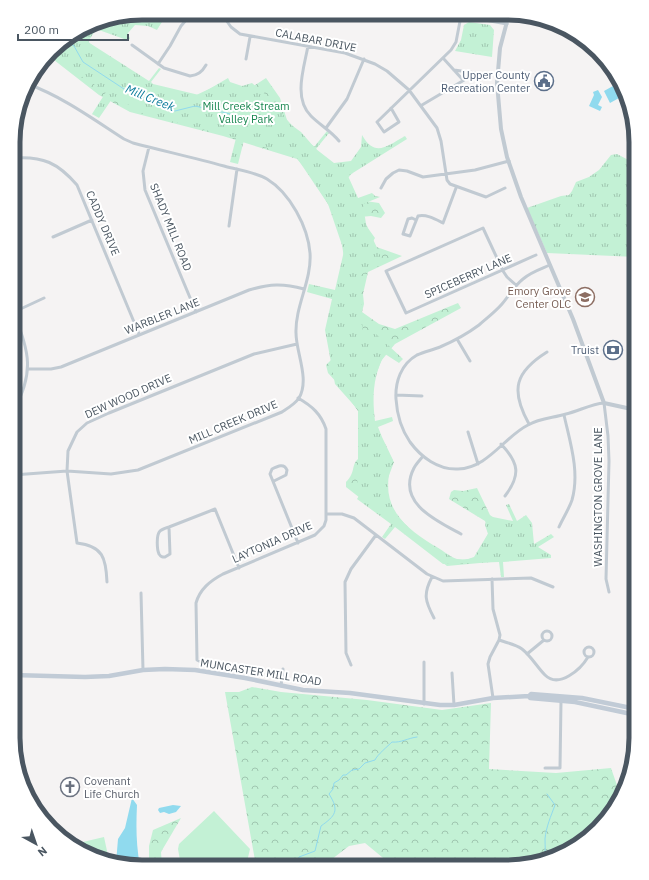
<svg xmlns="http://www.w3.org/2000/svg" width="649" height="880" font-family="'IBM Plex Sans',sans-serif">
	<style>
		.forest { fill: url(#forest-crowns) }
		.park { fill: url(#park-tufts) }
		.garden { fill: #c3f1d5 }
		.water { fill: #90daee }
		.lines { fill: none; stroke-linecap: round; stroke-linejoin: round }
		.stream { stroke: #90daee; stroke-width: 1 }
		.minor { stroke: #c1cad2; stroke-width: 3 }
		.tertiary { stroke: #c1cad2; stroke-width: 4 }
		.secondary { stroke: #c1cbd6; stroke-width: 4.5 }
		.labels { text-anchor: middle; stroke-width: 4; stroke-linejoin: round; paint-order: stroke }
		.street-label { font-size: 11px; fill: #4a5661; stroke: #fff }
		.service-label { font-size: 11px; fill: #4e5e75; stroke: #fff; text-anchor: end }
		.park-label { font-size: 11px; fill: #17864f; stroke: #fff }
		.education-label { font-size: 11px; fill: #785e54; stroke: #fff; text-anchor: end }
		.worship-label { font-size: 11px; fill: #5b616d; stroke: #fff; text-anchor: start }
		.water-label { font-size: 12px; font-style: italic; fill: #0c7c9b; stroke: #fff }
		.rim { fill: none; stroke: #4a5661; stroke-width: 5 }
	</style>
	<defs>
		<pattern id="forest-crowns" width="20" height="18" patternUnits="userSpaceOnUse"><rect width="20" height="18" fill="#c3f1d5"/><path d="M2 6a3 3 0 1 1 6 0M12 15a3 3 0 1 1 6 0" fill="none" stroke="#a0c6b0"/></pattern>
		<pattern id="park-tufts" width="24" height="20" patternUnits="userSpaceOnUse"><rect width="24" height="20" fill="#c3f1d5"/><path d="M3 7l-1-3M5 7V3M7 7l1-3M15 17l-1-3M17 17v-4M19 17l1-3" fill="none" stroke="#a0c6b0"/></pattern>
	</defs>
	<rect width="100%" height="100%" fill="#f5f3f3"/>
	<path class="forest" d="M142,13h26l-10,15c-9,-1 -18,-5 -26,-5 -10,0 -40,6 -45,15l3,6 70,47 32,6 32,-15 25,7 17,-11 14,20 7,22 21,22 7,5 6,10 11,8 21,3v4l-5,6 -9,19 40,6 6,10 -4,5 -10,-2 -11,1 15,21 -4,7 31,11 -34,16 -5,22 1,10 -2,8 17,12 16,5 63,-26 3,5 -66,36 -14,17 -8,22 -2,42 23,37 -6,16v18l5,15 23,25 37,23 12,1 9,-3 15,-25 -4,-11 -36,-22 2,-7 3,-2 9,1 14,-3 13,27 8,6 15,39 -66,6 -101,-79v-5c10,-10 5,-17 12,-23v-48l-18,-25 -12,-13 -2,-8 5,-5 13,-101 -5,-37 -30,-49 -12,-14 -74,-23 -93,-24 -31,-17 -45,-35 -10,1 13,-16 43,-25z
		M252,687l29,5 86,8 75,10 49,-7 -2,66 67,4 55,-5 9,26 -6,16 -50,44 -57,13h-113l-29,-24 -16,3 -26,20h-67l-31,-174h14z
		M181,818l-20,34 1,14h-13v-20l4,-16z"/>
	<path class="park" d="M142,13h24l-9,17 -9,-4 -13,-1 -7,8 2,6 -3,1 -31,-11 -8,13 61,39 10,-13 2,1 -10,13 2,2 46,11 29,-17 2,4 12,4 10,-3 21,18 17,23 11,8 13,15 13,-16 2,2 -13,16 18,14 17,-2 10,-14 1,-12c13,23 25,11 43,1l2,3 -59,37 10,22 14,-5 3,3 5,1 -17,7 3,20 18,39 -24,12 3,63 12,-5 28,26 -4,4 -14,-9c-12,21 -13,43 -10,67l17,-4 1,4 -15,6 4,10 11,23c-15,42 6,64 40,85 7,3 17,12 24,14 5,1 13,0 19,-1l12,-24 -3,-9 3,-9 25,5 -7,-16 3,-1 8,17 9,-6 6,8 2,21 17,-10 3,3 -16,10 13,8v3l-48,4 1,15h-3l-2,-15 -56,2 -48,-37 -10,12 -3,-2 9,-13 -34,-25 3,-5 -3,-2 3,-80 -25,-28 -10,-54 7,-31 -25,-7 2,-8 26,6 9,-39 -16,-47 -31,-46 -53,-18 -6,24 -8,-2 6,-24 -92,-24 -30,-18 -15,22 -7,-4 14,-22 -58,-37 9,-10 43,-25 13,-2 8,2 3,-4z
		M469,22l21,3 4,5 -2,27 -37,-6 6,-11 3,-15z
		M617,154l19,10v93l-89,-4 -20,-45 34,-12 8,-1 3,-4 4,-9 13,-5 10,-7 12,-15z"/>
	<path class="garden" d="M627,214h9v22h-8z
		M214,811l36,38 -4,17h-65l-3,-17 1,-5z
		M104,837l5,23 -39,-15z"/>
	<path class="water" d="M613,86l6,12 -9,5 -6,-12z
		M598,90l4,7 -4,8 4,2 -2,4 -11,-5 5,-11 -1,-3z
		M132,798l5,7c-1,20 -1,40 3,61h-15l-9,-3 2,-24 7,-11z
		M173,805l8,1 -5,6 -7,2 -5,-2 -4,1 -2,-3 1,-2z"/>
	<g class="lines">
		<path class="stream" d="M65,40l9,6 9,16 41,27 51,22 20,-5 80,18
			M544,858c2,-8 1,-11 1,-19 1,-12 6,-23 10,-34l-8,-11
			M294,866l5,-9 16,-6 6,-25c14,-10 19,-15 8,-32l4,-5 1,-6 5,-3 4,-5h3l6,-5 7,-1 6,-6 10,-3c2,-5 13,-14 17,-18 9,1 16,-4 25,-5"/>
		<path class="minor" d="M221,13l10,14 9,7 105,19 30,11 12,7 22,19 28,38 4,13 6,39 3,4 36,13 19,-9
			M451,14l56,10
			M132,45l32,23 26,8c8,-1 12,-4 16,-11
			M308,46c-4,22 -15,52 3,70 9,9 20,15 28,25
			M443,58l20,22
			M246,59l4,-22
			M158,64l12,-18 11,-20 11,-13
			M422,105l54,-32 -22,-3
			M391,108l8,14 -15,10 -7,-10 74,-72 5,-8 5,-26
			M326,128l21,-29 17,-40
			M149,147l-6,24 2,19 51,122
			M14,158c29,-2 44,5 63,27l62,149
			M381,188l5,-9 7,-6 6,-3 8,1 16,6 52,-7 34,-9
			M416,220l-4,-2 -4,1 -5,15 7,2 8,-20c8,-2 17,3 25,7l13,-35
			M229,226l8,-57
			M53,237l39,-17
			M550,265c-9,4 -19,7 -27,14 -9,7 -14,17 -21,25 -7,8 -15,14 -23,21 -12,9 -25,16 -39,22 -8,3 -16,5 -23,8 -16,9 -22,27 -21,44 1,16 5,30 14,43 11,15 28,28 48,27 30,-1 46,-32 70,-44 12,-7 25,-7 38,-11 13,-3 25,-10 38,-11l4,33 1,25 -3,118 3,13
			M516,285l-9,-8 -4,-6 -20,-43 -97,43 20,42 130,-58
			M14,312l30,-14
			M457,339l13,22
			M28,369h23l10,-2 188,-77c21,-6 33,-7 55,-1
			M396,395l26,1
			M14,410c20,-37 16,-58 0,-96
			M529,424c-19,-34 -14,-52 18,-72
			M468,432l10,32
			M501,444c18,19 20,31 4,52
			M423,456c-3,4 -7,8 -9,12 -18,35 23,53 47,66
			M13,475l54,-4 44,3 27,-4 144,-58c6,-4 13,-8 17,-14 11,-19 -3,-45 -3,-65 -1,-27 16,-53 14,-80 -2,-26 -20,-60 -43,-74 -12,-7 -29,-9 -43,-13 -30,-8 -60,-15 -91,-23l-9,-4c-31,-20 -61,-42 -96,-55
			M274,481l12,-6 1,-5c-3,-7 -9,-4 -15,-1l-2,5 28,69
			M327,514h15l12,4 73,56 16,7 88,-3 22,9
			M169,527l1,27 -5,3c-3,0 -4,0 -6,-3 -2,-4 -3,-19 1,-23 2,-2 6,-3 9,-4l46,-18 24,59
			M559,527c4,-9 10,-18 13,-27 8,-28 -2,-58 -8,-85
			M432,577c-9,17 -7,24 2,41
			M492,579l1,30 7,26 -1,5 -9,17 -2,7 5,34
			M107,582c-1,-24 -4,-36 -30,-39l-10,-72 1,-20 9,-19 10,-9 22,-10 145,-59 43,-10
			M141,593l2,77
			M542 636a5 5 0 1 1 10 0a5 5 0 1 1-10 0Z
			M499,640c8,3 16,4 23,9 9,7 15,18 23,26 14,14 36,-6 43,-18
			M584 652a5 5 0 1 1 10 0a5 5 0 1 1-10 0Z
			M527,654l17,-14
			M424,662v42
			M351,665l-5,-12 -1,-71 6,-13 25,-34
			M452,673l2,32
			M227,675v-5l-5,-6 -21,-2 -4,-2 -1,-57c4,-14 14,-22 27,-29l92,-39 9,-9 2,-6v-91c-5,-15 -14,-23 -28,-31
			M281,686l2,-17
			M545,768h15l1,-67"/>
		<path class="tertiary" d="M509,14l-9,34 -3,35 4,46 6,28 14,40 52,122 31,84 32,7
			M509,15l15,-1"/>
		<path class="secondary" d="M13,675l72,2 24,-1 34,-6 22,-1 30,1 50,8 58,12 47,3 90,12h14l39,-7 36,-2 2,-2 51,4 54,11
			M529,696l1,2 45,4 61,13"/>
	</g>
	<defs>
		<g id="civic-ring" transform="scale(1)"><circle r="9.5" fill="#fff" stroke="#5c6f8a" stroke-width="1.5"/><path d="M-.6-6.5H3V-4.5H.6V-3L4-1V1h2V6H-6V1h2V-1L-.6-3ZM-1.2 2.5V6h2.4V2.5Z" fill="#5c6f8a"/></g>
		<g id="school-ring" transform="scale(1)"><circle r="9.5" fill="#fff" stroke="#8d6e63" stroke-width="1.5"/><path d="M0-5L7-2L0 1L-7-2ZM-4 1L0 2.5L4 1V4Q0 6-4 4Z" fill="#8d6e63"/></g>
		<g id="bank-ring" transform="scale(1)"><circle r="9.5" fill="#fff" stroke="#5c6f8a" stroke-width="1.5"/><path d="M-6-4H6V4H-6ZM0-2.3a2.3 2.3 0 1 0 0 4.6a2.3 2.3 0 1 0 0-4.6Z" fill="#5c6f8a"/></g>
		<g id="church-ring" transform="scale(1)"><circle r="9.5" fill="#fff" stroke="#6b7280" stroke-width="1.5"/><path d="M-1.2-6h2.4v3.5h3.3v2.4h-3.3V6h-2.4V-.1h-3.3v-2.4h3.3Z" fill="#6b7280"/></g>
	</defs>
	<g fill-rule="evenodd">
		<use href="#civic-ring" x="544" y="81"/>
		<use href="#school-ring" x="585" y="297"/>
		<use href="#bank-ring" x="613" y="350"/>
		<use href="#church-ring" x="70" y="787"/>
	</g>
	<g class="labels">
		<g class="street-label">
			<text transform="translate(316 40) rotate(11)" y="4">CALABAR DRIVE</text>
			<text transform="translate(103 223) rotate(67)" y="4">CADDY DRIVE</text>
			<text transform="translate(171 227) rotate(68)" y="4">SHADY MILL ROAD</text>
			<text transform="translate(468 276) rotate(-24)" y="4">SPICEBERRY LANE</text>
			<text transform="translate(162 316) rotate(-22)" y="4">WARBLER LANE</text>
			<text transform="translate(128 396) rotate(-24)" y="4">DEW WOOD DRIVE</text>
			<text transform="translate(233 422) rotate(-23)" y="4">MILL CREEK DRIVE</text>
			<text transform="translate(598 497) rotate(-90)" y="4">WASHINGTON GROVE LANE</text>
			<text transform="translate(272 542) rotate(-24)" y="4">LAYTONIA DRIVE</text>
			<text transform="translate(261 672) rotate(9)" y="4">MUNCASTER MILL ROAD</text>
		</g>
		<g class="service-label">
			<text x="530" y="79">Upper County<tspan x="530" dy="13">Recreation Center</tspan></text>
			<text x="599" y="354">Truist</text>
		</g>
		<g class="park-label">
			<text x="246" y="110">Mill Creek Stream<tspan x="246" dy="13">Valley Park</tspan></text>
		</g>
		<g class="education-label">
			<text x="571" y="295">Emory Grove<tspan x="571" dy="13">Center OLC</tspan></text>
		</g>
		<g class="worship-label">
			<text x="84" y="785">Covenant<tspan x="84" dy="13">Life Church</tspan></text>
		</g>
		<g class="water-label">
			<text transform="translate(150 98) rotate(22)" y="4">Mill Creek</text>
		</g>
	</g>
	<path d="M0 0H649V880H0ZM142 20H507A122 122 0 0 1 629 142V738A122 122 0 0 1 507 860H142A122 122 0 0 1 20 738V142A122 122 0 0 1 142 20Z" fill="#fff" fill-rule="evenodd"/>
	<path class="rim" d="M142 20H507A122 122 0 0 1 629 142V738A122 122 0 0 1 507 860H142A122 122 0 0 1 20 738V142A122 122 0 0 1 142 20Z"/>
	<g transform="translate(36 844) rotate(140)" stroke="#ffffff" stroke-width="3" paint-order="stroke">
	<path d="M0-3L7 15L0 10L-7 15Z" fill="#4a5661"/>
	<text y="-6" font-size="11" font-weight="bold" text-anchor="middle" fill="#4a5661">N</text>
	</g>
	<path d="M18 34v6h110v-6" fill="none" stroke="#4a5661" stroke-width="2"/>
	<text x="24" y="34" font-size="12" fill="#4a5661" stroke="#ffffff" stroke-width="3" paint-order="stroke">200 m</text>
</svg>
